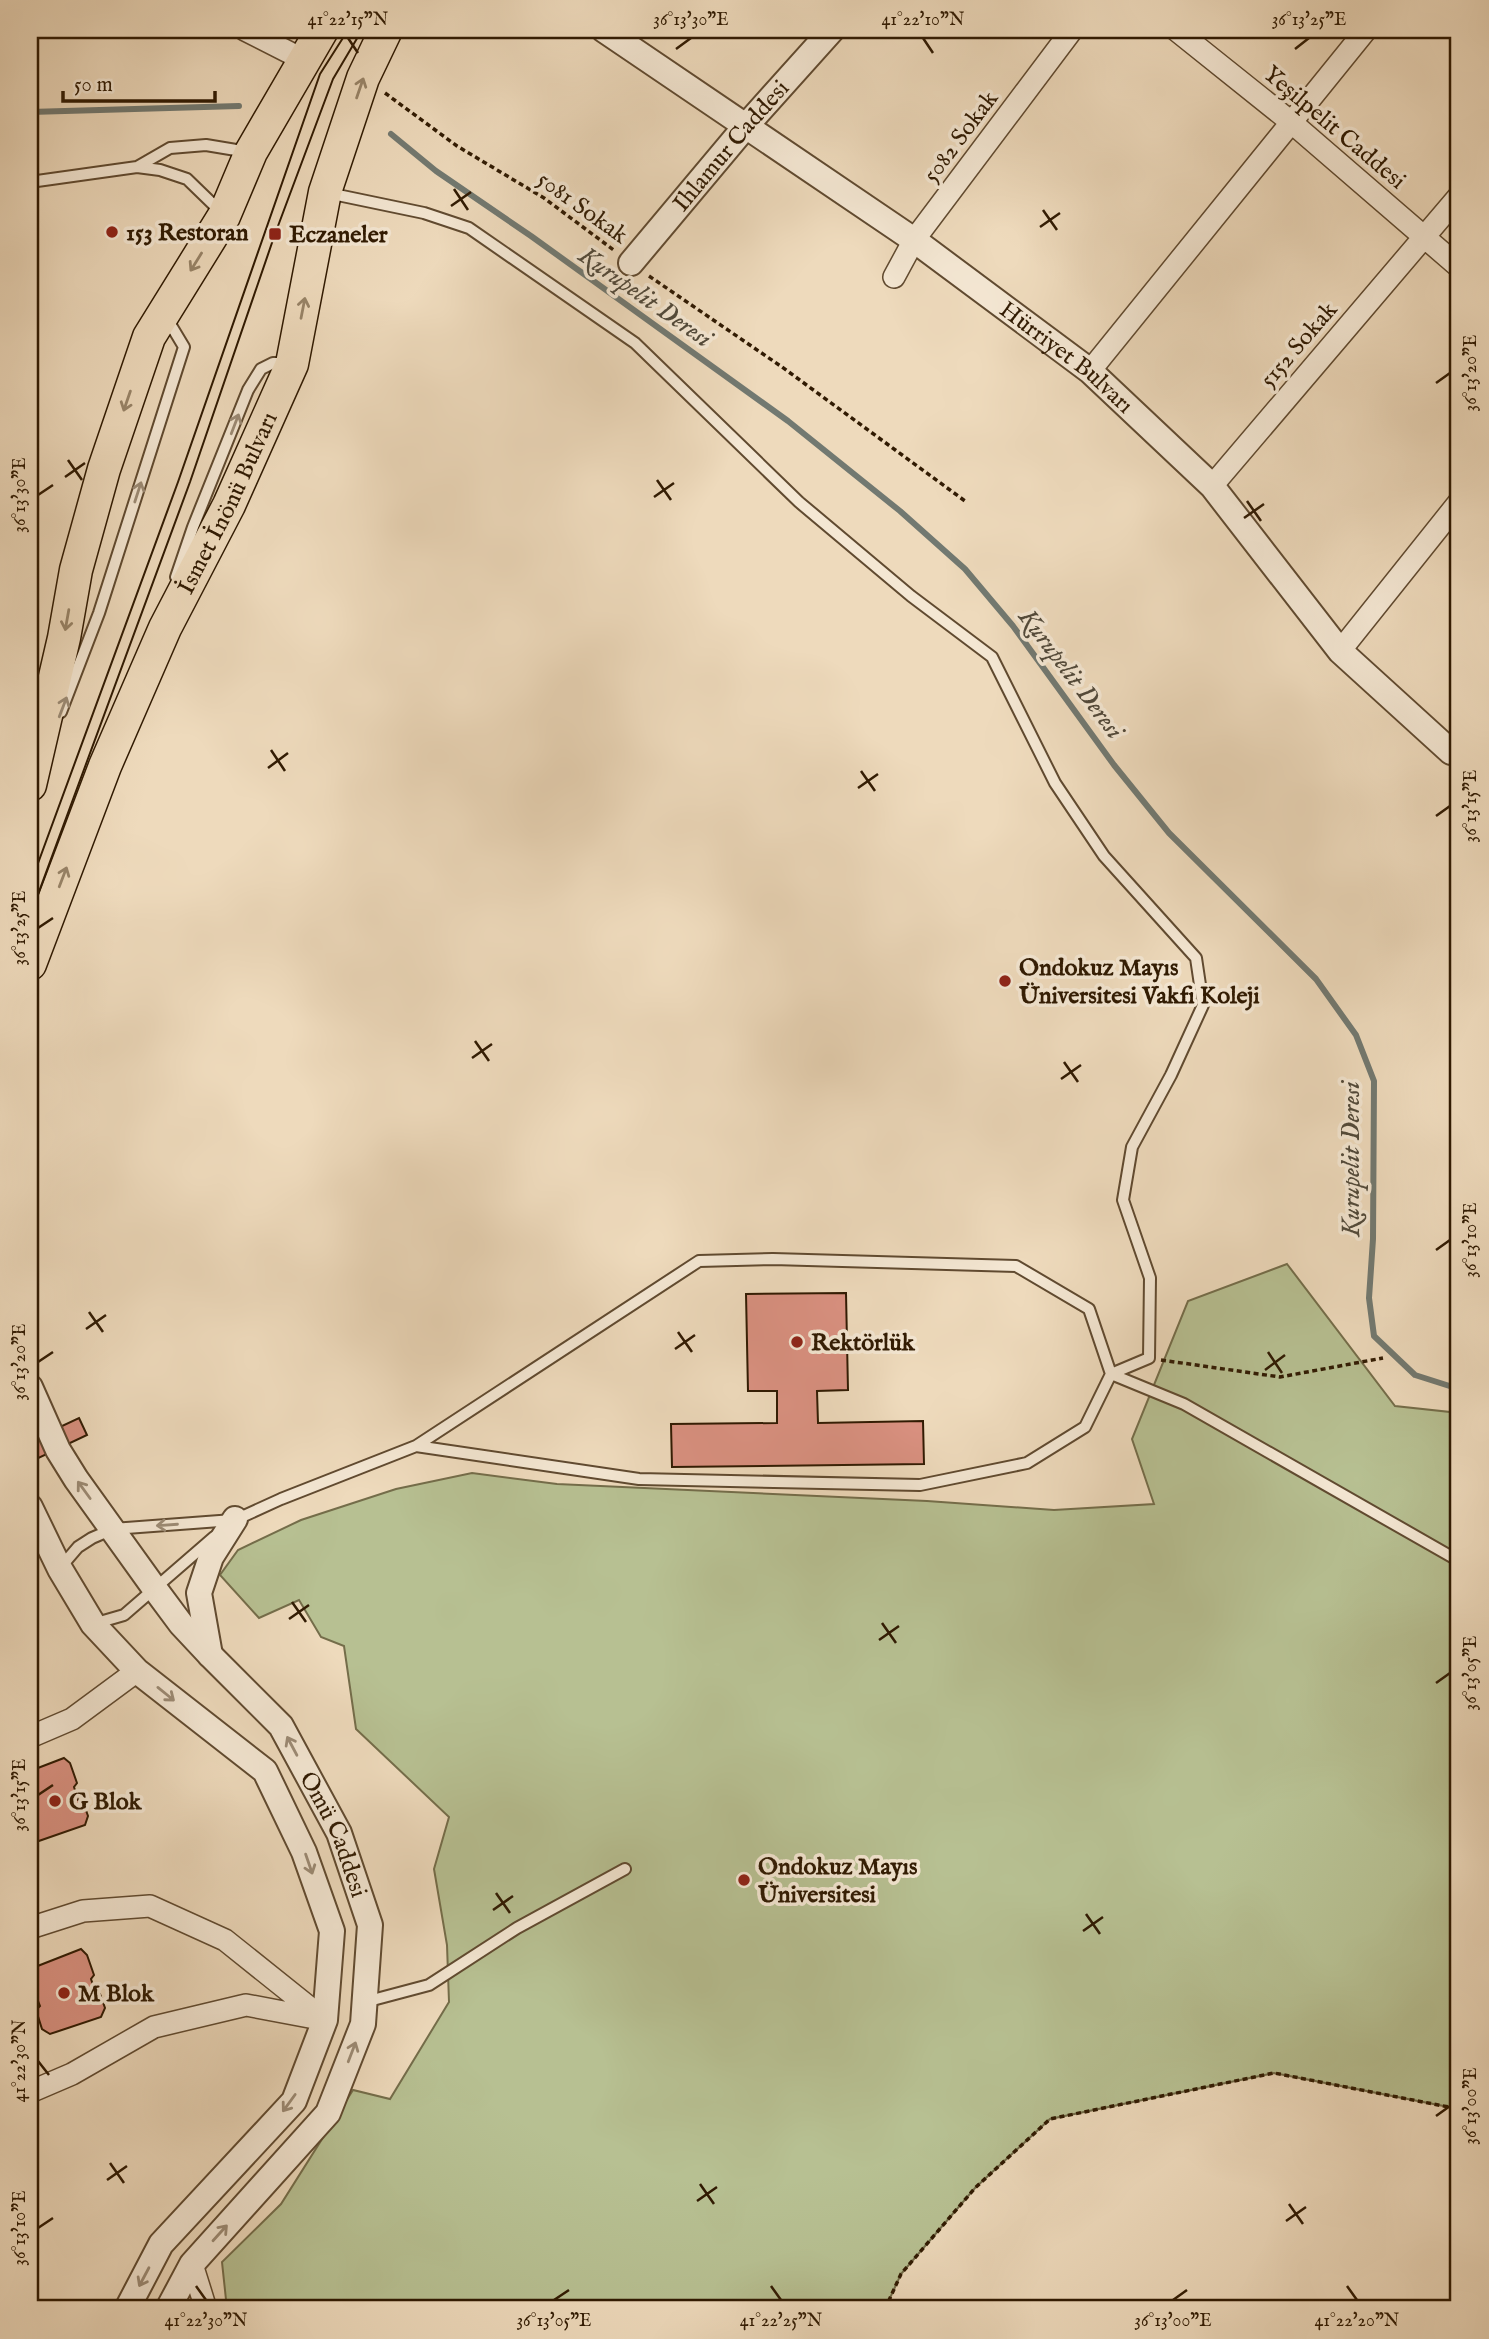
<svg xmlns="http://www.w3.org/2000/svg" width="1489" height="2339" font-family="'IM FELL English',serif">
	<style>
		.green { fill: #b7c092; stroke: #746d4a; stroke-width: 2 }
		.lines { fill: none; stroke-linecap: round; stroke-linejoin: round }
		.stream { stroke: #727971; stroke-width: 6 }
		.building { fill: #da9181; stroke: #301a02; stroke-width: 2 }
		.service-casing { stroke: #604a30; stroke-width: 14 }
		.minor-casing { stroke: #604a30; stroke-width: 24 }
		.tertiary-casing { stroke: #604a30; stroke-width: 28 }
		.primary-casing { stroke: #301a02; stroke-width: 35 }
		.path { stroke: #301a02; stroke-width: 3.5; stroke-dasharray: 5 3.5; stroke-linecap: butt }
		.service { stroke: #f4e7d3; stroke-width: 10 }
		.minor { stroke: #f4e7d3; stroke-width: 21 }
		.tertiary { stroke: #f4e7d3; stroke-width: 24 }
		.primary { stroke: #eedabc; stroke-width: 32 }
		.tram { stroke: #301a02; stroke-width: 2 }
		.oneway { stroke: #988468 }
		.oneway2 { stroke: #9c8b75 }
		.ticks { fill: none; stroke: #301a02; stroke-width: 2.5 }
		.poi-dot { fill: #8f2418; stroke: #f4e7d3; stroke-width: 2.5 }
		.labels { text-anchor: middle; stroke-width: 7; stroke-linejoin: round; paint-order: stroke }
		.street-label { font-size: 24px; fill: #301a02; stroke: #f4e7d3 }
		.poi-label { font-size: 24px; font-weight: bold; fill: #301a02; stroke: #f4e7d3; text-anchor: start }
		.water-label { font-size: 26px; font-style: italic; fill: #51493a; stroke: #f4e7d3 }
		.neatline { fill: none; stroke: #301a02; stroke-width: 2.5 }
		.ticks-label { font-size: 18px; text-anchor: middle; fill: #301a02 }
	</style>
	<rect width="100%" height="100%" fill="#eedabc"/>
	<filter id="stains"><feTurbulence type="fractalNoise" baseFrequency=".00286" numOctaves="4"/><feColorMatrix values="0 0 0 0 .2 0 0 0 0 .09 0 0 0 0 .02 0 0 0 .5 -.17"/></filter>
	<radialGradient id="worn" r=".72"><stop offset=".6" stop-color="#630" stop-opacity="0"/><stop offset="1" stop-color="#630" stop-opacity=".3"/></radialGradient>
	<path class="green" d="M1287,1264l108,142 64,7v696l-185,-36 -224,46 -75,69 -74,86 -16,35h-658l-5,-47 59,-58 72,-114 37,9 59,-97 -2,-57 -13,-76 15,-52 -93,-88 -12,-83 -23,-9 -22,-37 -40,18 -39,-43 18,-25 63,-30 95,-31 76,-16 85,11 370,17 127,9 100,-6 -22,-65 56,-138z"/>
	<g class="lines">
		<path class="stream" d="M30,112l209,-6
			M391,134l45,37 95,65 257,185 112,90 65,58 48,57 101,139 55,68 147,146 40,56 18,46 -1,158 -4,59 5,38 41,39 44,14"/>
	</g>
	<path class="building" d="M846,1293l2,97 -31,1 1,32 105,-2 1,43 -252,3 -1,-43 106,-1v-32h-29l-2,-97z
		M79,1418l8,17 -57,27v-21z
		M64,1758l6,5 7,20 -3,4 4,13 5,2 5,14 -3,9 -52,18 -3,-3v-69z
		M81,1949l6,6 7,20 -3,4 4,12 5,3 5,14 -4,9 -51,17 -8,-5 -6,-19 4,-4 -4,-10h-4l-2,-27z"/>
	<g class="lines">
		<g class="service-casing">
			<path id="service" d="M137,167l23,3 27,9 34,33
				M30,182l107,-15 33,-19 36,-3 42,7
				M328,193l96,20 45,15 166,115 164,159 112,94 81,61 63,126 49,73 92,102 7,47 -32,70 -39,72 -9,53 27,78 -1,80 -38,16 73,30 275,157
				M176,577l17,-50 55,-137 13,-21 12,-6h15
				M61,712l38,-99 85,-266 -12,-20 -13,-2
				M235,1520l46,-21 135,-53 283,-185 74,-2 243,7 73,43 22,65 -26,53 -58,36 -107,22 -281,-6 -223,-33
				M60,1568l18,-21 14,-9 21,-9 120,-9
				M93,1624l31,-9 90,-78
				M365,2002l64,-17 88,-57 108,-59"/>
		</g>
		<g class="minor-casing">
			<path id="minor" d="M245,30l59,30
				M1176,30l115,92 168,145
				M894,277l20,-37 158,-210
				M1090,371l276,-341
				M1212,486l247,-290
				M1340,651l119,-149
				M30,1737l42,-18 65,-48
				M30,1928l53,-17 67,-5 75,34 100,80
				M30,2092l42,-18 82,-47 92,-22 74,14
				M192,2264l14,45"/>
		</g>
		<g class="tertiary-casing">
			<g id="tertiary">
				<path id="s1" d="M604,30l310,210 176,131 122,115 128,165 111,101 8,-10"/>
				<path id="s2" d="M631,263l114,-136 87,-97"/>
				<path id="s3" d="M30,1387l28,63 18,29 79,110 26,35 29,31 71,71 58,107 31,92 -7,99 -35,89 -136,151 -24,45"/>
				<path d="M30,1507l30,62 33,55 44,47 128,100 39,81 28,79 -7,89 -31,81 -133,143 -34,65"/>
				<path d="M210,1655l-11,-62 12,-36 24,-38"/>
			</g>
		</g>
		<g class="primary-casing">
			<g id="primary">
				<path d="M30,785l34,-147 12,-68 28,-101 45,-132 75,-121 27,-64 71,-122"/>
				<path id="s4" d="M30,964l75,-198 60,-138 64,-123 63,-141 33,-172 38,-114 23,-48"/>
			</g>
		</g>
		<path class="path" d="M385,93l72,53 87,52 71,53
			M649,276l133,91 183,134
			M1161,1360l119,17 103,-19
			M885,2309l16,-35 74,-86 75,-69 224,-46 185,36"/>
		<use href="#service" class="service"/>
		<use href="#minor" class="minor"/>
		<use href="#tertiary" class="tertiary"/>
		<use href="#primary" class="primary"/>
		<path class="tram" d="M30,885l148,-403 142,-408 28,-44
			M30,916l160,-434 85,-248 58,-155 29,-49"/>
	</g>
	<defs><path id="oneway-shaft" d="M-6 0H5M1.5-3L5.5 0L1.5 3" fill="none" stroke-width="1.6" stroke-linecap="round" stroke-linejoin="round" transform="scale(1.75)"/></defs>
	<g class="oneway">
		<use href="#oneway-shaft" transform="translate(360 88) rotate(-71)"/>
		<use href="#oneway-shaft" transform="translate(196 262) rotate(122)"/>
		<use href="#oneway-shaft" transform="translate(303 308) rotate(-79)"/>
		<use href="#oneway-shaft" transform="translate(127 401) rotate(109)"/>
		<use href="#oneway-shaft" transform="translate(67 620) rotate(100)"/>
		<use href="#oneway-shaft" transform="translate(63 877) rotate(-69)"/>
	</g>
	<g class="oneway2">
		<use href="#oneway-shaft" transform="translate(235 424) rotate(-69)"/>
		<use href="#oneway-shaft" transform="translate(138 492) rotate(-72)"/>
		<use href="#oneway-shaft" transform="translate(63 707) rotate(-69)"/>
		<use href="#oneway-shaft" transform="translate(84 1490) rotate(-126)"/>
		<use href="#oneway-shaft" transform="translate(167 1525) rotate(176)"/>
		<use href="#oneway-shaft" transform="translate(166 1694) rotate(39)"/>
		<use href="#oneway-shaft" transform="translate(292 1746) rotate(-118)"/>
		<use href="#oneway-shaft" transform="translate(309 1864) rotate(71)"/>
		<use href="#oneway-shaft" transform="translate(352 2052) rotate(-69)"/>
		<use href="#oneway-shaft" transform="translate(289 2103) rotate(126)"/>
		<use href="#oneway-shaft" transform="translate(220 2233) rotate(-48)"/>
		<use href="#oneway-shaft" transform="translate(144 2277) rotate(118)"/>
	</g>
	<path class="ticks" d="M348,38l10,15M923,38l10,15M676,49l15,-11M1295,49l14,-11M454,189l14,21M451,206l20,-14M1043,210l14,20M1040,227l20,-14M1436,383l14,-10M68,460l14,20M65,477l20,-14M657,480l14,20M38,495l15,-10M654,497l20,-14M1247,501l14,20M1244,518l20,-14M271,750l14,21M268,768l20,-15M861,771l14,20M858,788l20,-14M1436,816l14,-10M38,928l15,-10M475,1041l14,20M472,1058l20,-14M1064,1062l14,20M1061,1079l20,-14M1436,1250l14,-10M89,1312l14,20M86,1329l20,-14M678,1332l14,20M675,1349l20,-14M1268,1352l14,21M38,1362l15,-10M1265,1370l20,-15M292,1602l14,20M289,1619l20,-14M882,1623l14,20M879,1640l20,-14M1436,1683l14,-10M38,1795l15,-10M496,1893l14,20M493,1910l20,-14M1086,1914l14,20M1083,1931l20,-14M38,2061l11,14M1436,2116l14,-10M110,2163l14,20M107,2180l20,-14M700,2184l14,20M697,2201l20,-14M1289,2204l14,20M1286,2221l20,-14M38,2228l15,-10M196,2286l10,14M771,2286l10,14M1347,2286l10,14M554,2300l15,-10M1173,2300l14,-10"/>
	<g class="poi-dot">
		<circle cx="112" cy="232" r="7"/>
		<rect x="268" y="227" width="14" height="14" rx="3.5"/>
		<circle cx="1005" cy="981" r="7"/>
		<circle cx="797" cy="1342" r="7"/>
		<circle cx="55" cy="1801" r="7"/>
		<circle cx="744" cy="1880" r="7"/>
		<circle cx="64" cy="1993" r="7"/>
	</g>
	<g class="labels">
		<g class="street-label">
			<text transform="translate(1335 127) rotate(40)" y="8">Yeşilpelit Caddesi</text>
			<text transform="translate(960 136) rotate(-53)" y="8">5082 Sokak</text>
			<text dy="8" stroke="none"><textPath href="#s2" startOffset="154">Ihlamur Caddesi</textPath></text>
			<text transform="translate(583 207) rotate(36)" y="8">5081 Sokak</text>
			<text transform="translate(1298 344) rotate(-49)" y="8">5152 Sokak</text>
			<text dy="8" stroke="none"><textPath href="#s1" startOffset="567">Hürriyet Bulvarı</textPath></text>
			<text dy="8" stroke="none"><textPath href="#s4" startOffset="502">İsmet İnönü Bulvarı</textPath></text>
			<text dy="8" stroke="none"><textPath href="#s3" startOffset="546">Omü Caddesi</textPath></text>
		</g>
		<g class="poi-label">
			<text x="126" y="240">153 Restoran</text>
			<text x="289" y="242">Eczaneler</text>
			<text x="1019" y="975">Ondokuz Mayıs<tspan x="1019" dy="28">Üniversitesi Vakfı Koleji</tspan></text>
			<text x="811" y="1350">Rektörlük</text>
			<text x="69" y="1809">G Blok</text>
			<text x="758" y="1874">Ondokuz Mayıs<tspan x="758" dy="28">Üniversitesi</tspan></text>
			<text x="78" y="2001">M Blok</text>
		</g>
		<g class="water-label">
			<text transform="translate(646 296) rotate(35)" y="9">Kurupelit Deresi</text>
			<text transform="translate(1072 673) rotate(53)" y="9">Kurupelit Deresi</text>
			<text transform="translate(1350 1159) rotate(-90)" y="9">Kurupelit Deresi</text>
		</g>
	</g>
	<rect width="1489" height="2339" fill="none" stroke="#eedabc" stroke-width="77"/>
	<path d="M63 91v10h152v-10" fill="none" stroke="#301a02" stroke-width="3.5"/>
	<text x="74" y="91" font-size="21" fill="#301a02" stroke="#f4e7d3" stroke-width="5" paint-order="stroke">50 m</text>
	<rect x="38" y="38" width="1412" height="2262" class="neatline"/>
	<g class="ticks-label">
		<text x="348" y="25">41°22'15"N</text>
		<text x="691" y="25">36°13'30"E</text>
		<text x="923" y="25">41°22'10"N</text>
		<text x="1309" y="25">36°13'25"E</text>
		<text transform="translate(1470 373) rotate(-90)" y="6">36°13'20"E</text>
		<text transform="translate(19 495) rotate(-90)" y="6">36°13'30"E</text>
		<text transform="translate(1470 806) rotate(-90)" y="6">36°13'15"E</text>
		<text transform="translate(19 928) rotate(-90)" y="6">36°13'25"E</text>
		<text transform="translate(1470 1240) rotate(-90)" y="6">36°13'10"E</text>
		<text transform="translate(19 1362) rotate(-90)" y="6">36°13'20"E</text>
		<text transform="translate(1470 1673) rotate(-90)" y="6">36°13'05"E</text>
		<text transform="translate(19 1795) rotate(-90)" y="6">36°13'15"E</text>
		<text transform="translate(19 2061) rotate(-90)" y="6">41°22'30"N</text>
		<text transform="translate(1470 2106) rotate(-90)" y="6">36°13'00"E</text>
		<text transform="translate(19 2228) rotate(-90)" y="6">36°13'10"E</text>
		<text x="206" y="2326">41°22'30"N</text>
		<text x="554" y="2326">36°13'05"E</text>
		<text x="781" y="2326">41°22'25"N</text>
		<text x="1173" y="2326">36°13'00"E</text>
		<text x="1357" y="2326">41°22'20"N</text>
	</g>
	<rect width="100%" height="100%" filter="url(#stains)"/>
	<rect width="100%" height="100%" fill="url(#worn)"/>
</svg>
